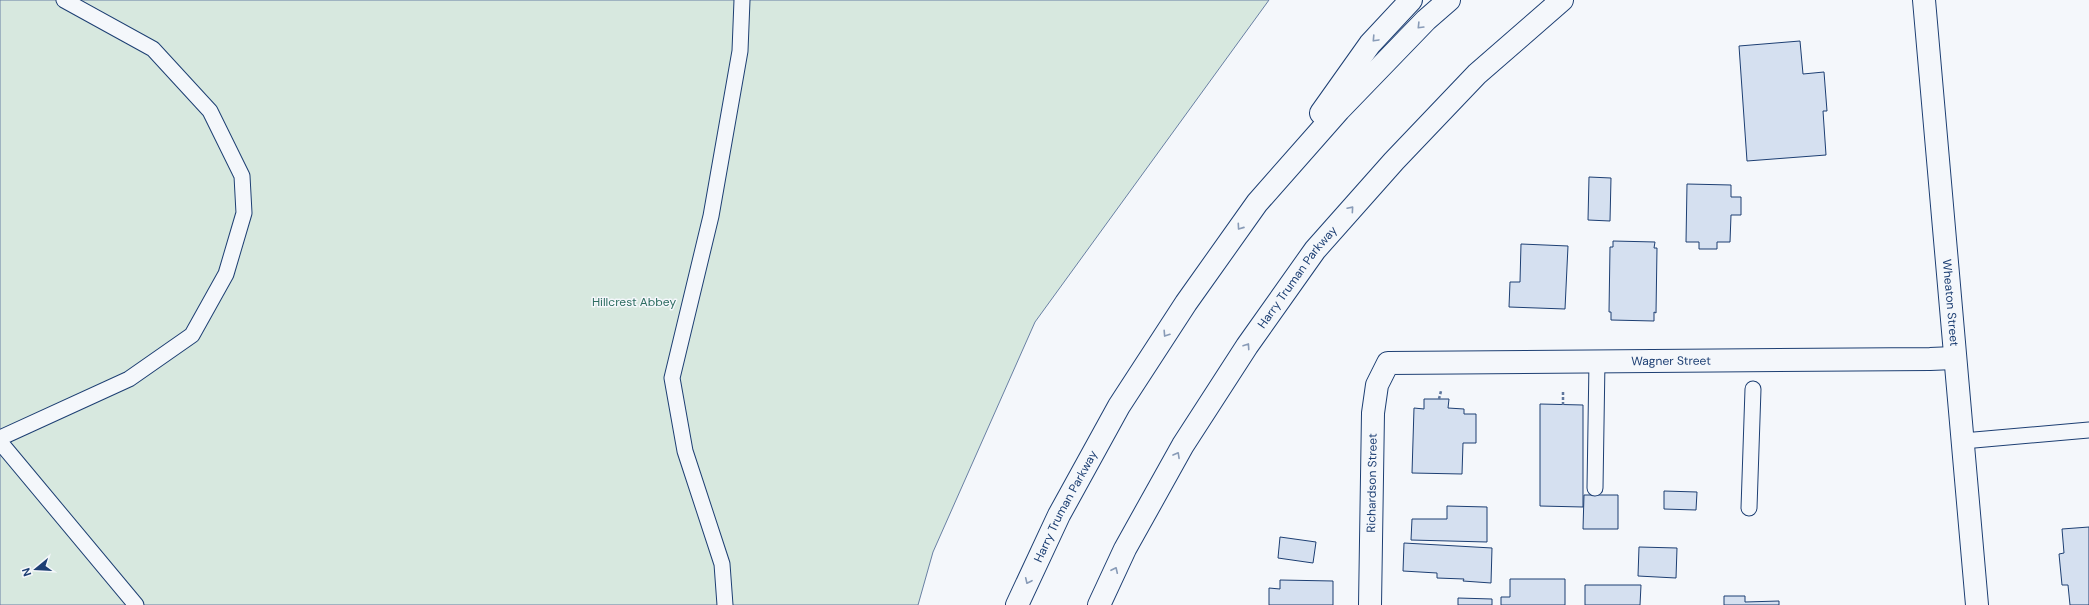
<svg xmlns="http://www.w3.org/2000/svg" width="2089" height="605" font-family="'DM Sans',sans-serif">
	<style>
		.green { fill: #d7e8df; stroke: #687fa3 }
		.building { fill: #d5e0f0; stroke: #1d3f73 }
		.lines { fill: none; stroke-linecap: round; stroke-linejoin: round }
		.lane-casing { stroke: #1d3f73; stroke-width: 17 }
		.street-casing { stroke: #1d3f73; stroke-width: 24 }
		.secondary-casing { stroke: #1d3f73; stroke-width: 24 }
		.highway-casing { stroke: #1d3f73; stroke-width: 24 }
		.path { stroke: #5e769c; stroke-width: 2.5; stroke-dasharray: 3 2; stroke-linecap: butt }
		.lane { stroke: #f4f7fb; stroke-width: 15 }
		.street { stroke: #f4f7fb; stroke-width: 22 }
		.secondary { stroke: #f4f7fb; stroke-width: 22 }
		.highway { stroke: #f4f7fb; stroke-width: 22 }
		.oneway { stroke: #889bb7 }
		.labels { text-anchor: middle; stroke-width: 3; stroke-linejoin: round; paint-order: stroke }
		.street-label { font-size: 12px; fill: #1d3f73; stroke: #f4f7fb }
		.park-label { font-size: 12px; fill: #2c6c60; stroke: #f4f7fb }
	</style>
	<rect width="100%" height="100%" fill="#f4f7fb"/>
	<path class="green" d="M0,0h1269l-234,322 -102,230 -15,53h-918z"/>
	<path class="building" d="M1800,41l3,33 21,-2 3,39h-4l3,44 -79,6 -8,-115z
		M1589,177l22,1 -1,43 -22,-1z
		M1687,184l44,1v12h10v18h-10l-1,27h-13v7h-18v-7h-13z
		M1613,241l42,1 -1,6h3l-1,65 -2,-1v9l-43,-1v-8h-2l1,-65h3z
		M1521,244l47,2 -3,63 -56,-2 1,-25h10z
		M1424,399h25l-1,9 16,1v5h12v29h-13l-1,31 -50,-1 2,-65 10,1z
		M1540,404l43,1v102l-43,-1z
		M1664,491l33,1 -1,18 -32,-1z
		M1584,495h34v34h-35z
		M1447,506l40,1v35l-76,-2 1,-21h35z
		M2089,527v78h-19l-2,-20h-6l-3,-31 5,-1 -2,-24z
		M1280,537l36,5 -3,21 -35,-5z
		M1404,543l88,5 -1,35 -28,-2 1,-2 -27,-1v-5l-34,-2z
		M1639,547l38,1 -1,30 -38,-2z
		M1510,579h55v26h-64v-8h9z
		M1280,580l53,1v24h-64v-17l11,1z
		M1585,585h56l-1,20h-55z
		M1724,596h21v6l34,-1v4h-55z
		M1458,598l34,1v6h-34z"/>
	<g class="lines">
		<g class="lane-casing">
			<path id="lane" d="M0,438l129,-59 63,-44 34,-61 18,-61 -2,-37 -32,-65 -57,-62 -89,-49
				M1963,441l126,-11
				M0,442l136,163
				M1595,488l2,-127
				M1749,508l4,-119
				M725,605l-3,-41 -37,-113 -13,-73 39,-162 29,-165 2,-51"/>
		</g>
		<g class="street-casing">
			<g id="street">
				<path id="s1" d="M1370,605l3,-192 4,-28 11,-22 542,-4 24,-1"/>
			</g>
		</g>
		<g class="secondary-casing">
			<g id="secondary">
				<path id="s2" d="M1924,0l53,605"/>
			</g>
		</g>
		<g class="highway-casing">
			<g id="highway">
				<path d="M1321,113l49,-69 41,-44"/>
				<path id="s3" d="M1017,605l42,-90 60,-109 67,-103 71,-100 82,-93 87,-90 23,-20"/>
				<path id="s4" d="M1099,605l26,-56 58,-104 64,-99 68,-96 79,-89 83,-87 85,-74"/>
			</g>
		</g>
		<path class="path" d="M1439,399l2,-8
			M1563,405v-15"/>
		<use href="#lane" class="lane"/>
		<use href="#street" class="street"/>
		<use href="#secondary" class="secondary"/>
		<use href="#highway" class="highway"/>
	</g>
	<defs><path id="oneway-chevron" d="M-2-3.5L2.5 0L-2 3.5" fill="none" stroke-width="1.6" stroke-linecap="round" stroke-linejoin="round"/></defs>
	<g class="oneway">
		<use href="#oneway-chevron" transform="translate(1420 26) rotate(134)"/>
		<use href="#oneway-chevron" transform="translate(1375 39) rotate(133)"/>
		<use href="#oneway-chevron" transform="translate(1351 209) rotate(-49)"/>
		<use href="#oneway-chevron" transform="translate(1240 227) rotate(125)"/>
		<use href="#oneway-chevron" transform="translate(1166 334) rotate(123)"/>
		<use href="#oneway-chevron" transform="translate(1247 346) rotate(-56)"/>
		<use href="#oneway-chevron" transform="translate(1177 455) rotate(-61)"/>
		<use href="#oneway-chevron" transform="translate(1115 570) rotate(-65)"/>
		<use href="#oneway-chevron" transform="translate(1028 581) rotate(115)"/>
	</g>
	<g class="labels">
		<g class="street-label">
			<text dy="4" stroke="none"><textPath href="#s4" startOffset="384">Harry Truman Parkway</textPath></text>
			<text dy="4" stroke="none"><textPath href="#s2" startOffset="304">Wheaton Street</textPath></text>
			<text dy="4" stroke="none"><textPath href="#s1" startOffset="528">Wagner Street</textPath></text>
			<text dy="4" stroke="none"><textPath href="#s1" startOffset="122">Richardson Street</textPath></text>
			<text dy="4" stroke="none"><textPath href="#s3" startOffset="110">Harry Truman Parkway</textPath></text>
		</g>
		<g class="park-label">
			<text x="634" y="306">Hillcrest Abbey</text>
		</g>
	</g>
	<g transform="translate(36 569) rotate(252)" stroke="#f4f7fb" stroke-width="3" paint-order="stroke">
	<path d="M0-3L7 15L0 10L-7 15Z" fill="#1d3f73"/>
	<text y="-6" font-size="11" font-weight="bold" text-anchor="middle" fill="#1d3f73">N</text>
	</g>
</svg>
